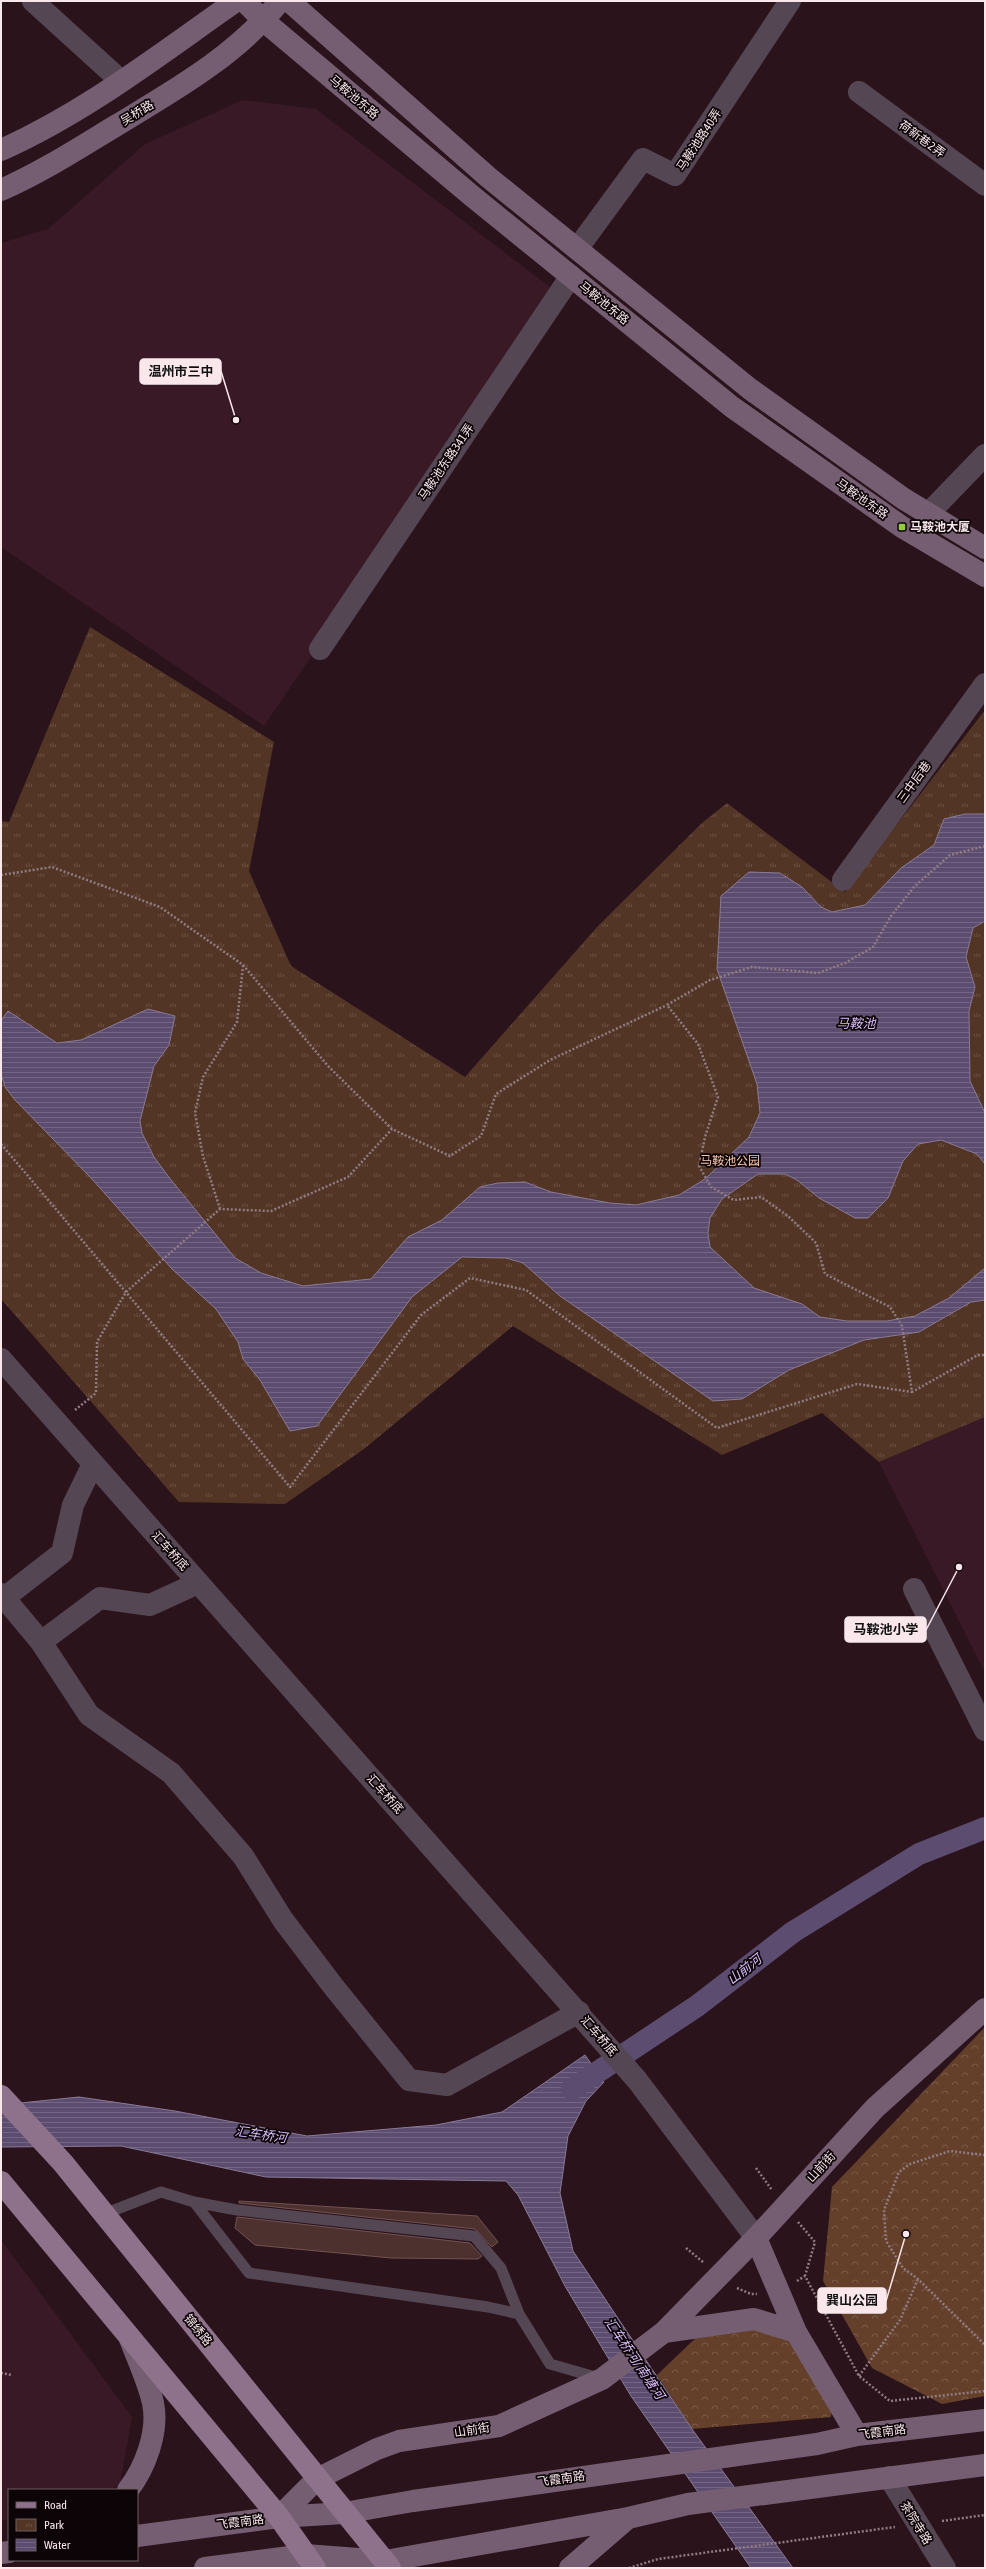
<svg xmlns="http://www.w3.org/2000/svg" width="986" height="2569" font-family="'Asap Condensed','Noto Sans SC',sans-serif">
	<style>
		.built { fill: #381925 }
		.forest { fill: url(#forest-crowns) }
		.park { fill: url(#park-tufts) }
		.water { fill: url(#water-rules); stroke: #8a7a95 }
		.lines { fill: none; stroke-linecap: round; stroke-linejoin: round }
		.canal { stroke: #5b4c70; stroke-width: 22 }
		.building { fill: #4d312f; stroke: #725351 }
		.path { stroke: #917c83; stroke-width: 2.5; stroke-dasharray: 2 2; stroke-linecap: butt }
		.service { stroke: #554653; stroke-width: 11 }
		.minor { stroke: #554653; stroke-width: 22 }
		.tertiary { stroke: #554653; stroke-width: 22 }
		.secondary { stroke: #755e72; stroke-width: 22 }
		.primary { stroke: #8e718a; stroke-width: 22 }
		.poi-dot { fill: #92cd3e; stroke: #0c0406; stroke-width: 1.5 }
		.labels { text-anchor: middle; stroke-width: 3.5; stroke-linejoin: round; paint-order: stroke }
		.street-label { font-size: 12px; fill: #f9e7ec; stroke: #0c0406 }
		.poi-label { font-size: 12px; font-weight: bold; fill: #f9e7ec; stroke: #0c0406; text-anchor: start }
		.park-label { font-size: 12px; fill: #fec8ab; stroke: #0c0406 }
		.water-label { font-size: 13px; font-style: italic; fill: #d8bdfd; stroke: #0c0406 }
		.leader { fill: none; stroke: #f9e7ec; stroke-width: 1.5 }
		.callout-dot { fill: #f9e7ec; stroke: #0c0406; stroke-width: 1.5 }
		.callout { fill: #f9e7ec; stroke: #f9e7ec; stroke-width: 1.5 }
		.callout-label { font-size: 13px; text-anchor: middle; font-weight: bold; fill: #111 }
	</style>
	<defs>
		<pattern id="forest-crowns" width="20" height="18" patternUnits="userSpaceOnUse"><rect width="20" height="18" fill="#643f2a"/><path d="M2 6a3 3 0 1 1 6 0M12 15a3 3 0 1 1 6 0" fill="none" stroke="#7b5b49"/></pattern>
		<pattern id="park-tufts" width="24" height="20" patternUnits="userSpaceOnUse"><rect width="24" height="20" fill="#523525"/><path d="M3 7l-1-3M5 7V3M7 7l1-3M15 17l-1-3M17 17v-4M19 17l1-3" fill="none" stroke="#6c5245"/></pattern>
		<pattern id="water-rules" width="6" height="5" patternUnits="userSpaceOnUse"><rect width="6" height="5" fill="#5b4c70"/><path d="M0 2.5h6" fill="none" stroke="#736685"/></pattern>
	</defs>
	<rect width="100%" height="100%" fill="#2b131c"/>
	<path class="built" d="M243,100l73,9 242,184 -294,433 -263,-179v-304l47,-14 97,-85z
		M985,1417v256l-106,-211z
		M1,2240l131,177 -12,67 -9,6h-102v30h-8z"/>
	<path class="forest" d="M985,2027v369l-43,8 -70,-36 -49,-87 9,-94z
		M740,2326l44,7 48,75 -1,9 -139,12 -35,-54 46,-44z"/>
	<path class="park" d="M90,627l184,115 -25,129 42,95 174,111 133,-151 104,-103 25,-20 118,89 140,-182v707l-106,45 -57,-49 -100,42 -209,-129 -149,123 -79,55 -106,-2 -178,-203v-478l8,1z"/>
	<path class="water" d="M965,814h20v107l-12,7 -7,29 9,30 -6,24 1,70 15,32v51l-8,-10 -36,-14 -23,4 -15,17 -15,37 -20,20h-13l-36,-20 -22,-18 -12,-6h-27l-36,25 -12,19 -2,15 2,14 44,41 48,16 18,13 27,4h40l28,-5 34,-18 36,-30v32l-14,2 -52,30 -55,8 -75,30 -47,29 -29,2 -153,-105 -37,-33 -17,-5 -44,-1 -50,40 -95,129 -27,5 -30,-51 -17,-21 -5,-17 -22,-33 -44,-40 -80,-90 -77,-79 -10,-13 -4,-13v-53l7,-10 49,32 24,-3 67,-31 27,7 -6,29 -15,21 -14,55 2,12 12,24 17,23 64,78 26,15 42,13 68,-7 37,-42 34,-17 38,-33 18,-4 27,-1 26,10 59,11 26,2 43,-10 26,-16 44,-42 11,-24 -3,-29 -40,-115 4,-73 28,-24 31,1 22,14 19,20 11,5 33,-7 36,-37 33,-23 10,-26z
		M585,2055l19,27 -18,19 -18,35 -8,57 13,58 119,178 101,139h-42l-120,-172 -66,-110 -47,-91 -12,-14 -240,-4 -145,-31 -120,1v-42l78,-8 96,14 132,25 129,-11 66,-13z"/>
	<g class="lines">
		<path class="canal" d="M572,2089l125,-83 96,-74 126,-78 66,-26"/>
	</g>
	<path class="building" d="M239,2201l238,15 21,26 -6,5 -17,-18 -236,-26z
		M237,2217l233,26 12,13 -4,3 -87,-1 -136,-13 -20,-17z"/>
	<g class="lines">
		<path class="path" d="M985,846l-35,9 -36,32 -23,29 -18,31 -28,16 -27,10 -66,-6 -42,13 -43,25 31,39 20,53 -13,40 -6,29 12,21 23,13 27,-3 27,19 28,27 9,31 65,33 12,19 10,66 66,-37h7
			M1,875l51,-8 108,40 83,58 85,101 64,63 58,27 31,-20 15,-42 54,-34 117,-55
			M1,1144l289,343 131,-172 49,-37 56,12 191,138 140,-44 55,8
			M220,1209l-17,-53 -8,-43 8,-36 34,-55 6,-56
			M75,1410l21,-17 1,-51 29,-50 94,-83 51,2 77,-34 44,-48
			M985,2155l-35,-4 -40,13 -11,8 -15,38 2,31 17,27 15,11 67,66
			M756,2168l16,22
			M798,2222l17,20 -10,34
			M686,2248l17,14
			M797,2281l8,-5 54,100 31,25 95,-10
			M737,2288l14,6h6
			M1,2373l11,2
			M859,2376l41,-56 18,-41
			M942,2521l43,-6
			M629,2568l29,-9 237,-32"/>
		<path class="service" d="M194,2202l43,8 237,26 27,32 18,46
			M104,2214l57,-22 33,10 55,71 239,34 31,7 31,50 49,14"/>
		<path class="minor" d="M33,1l88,80
			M859,92l126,93
			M577,249l66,-90 32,16 115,-174
			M928,514l57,-59
			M320,649l251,-373
			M843,880l142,-196
			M914,1589l71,141
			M1,1594l40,48 48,73 82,58 72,83 40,64 50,66 76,94 38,5 132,-73
			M4,1598l58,-45 11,-48 20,-41
			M41,1642l59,-44 50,7 48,-22
			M889,2477l56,91"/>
		<path class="tertiary" d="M1,1359l636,721 119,158"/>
		<path class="secondary" d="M244,1l20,20 208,175 260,211 170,120 83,49
			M289,1l199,176 262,212 154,110 81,49
			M1,150c85,-38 159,-96 235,-149
			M1,190c41,-18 78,-42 116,-65 58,-35 120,-70 163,-124
			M756,2238l40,94 61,103
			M664,2332l90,-13 42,13
			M128,2490c17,-22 31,-58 25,-87 -5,-22 -15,-43 -23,-64
			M279,2517l38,-38 60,-30 22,-8 100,-15 103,-47 62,-47 92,-94 119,-130 110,-99
			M137,2536l142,-19 65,-4 69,-12 404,-57 40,-9 128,-15
			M1,2553l8,-1
			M205,2568l100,-13 80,6 243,-43 60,-14 297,-39
			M570,2568l58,-50"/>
		<path class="primary" d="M1,2096l62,67 327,405
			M1,2182l278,335 36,51"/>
	</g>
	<rect class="poi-dot" x="898" y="523" width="8" height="8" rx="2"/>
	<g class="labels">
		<g class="street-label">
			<text transform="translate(354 97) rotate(40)" y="4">马鞍池东路</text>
			<text transform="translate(137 113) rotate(-31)" y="4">吴桥路</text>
			<text transform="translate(922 139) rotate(36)" y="4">荷新巷2弄</text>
			<text transform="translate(699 140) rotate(-57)" y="4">马鞍池路40弄</text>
			<text transform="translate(604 303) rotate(39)" y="4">马鞍池东路</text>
			<text transform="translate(446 462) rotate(-56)" y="4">马鞍池东路341弄</text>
			<text transform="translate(862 499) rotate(35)" y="4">马鞍池东路</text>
			<text transform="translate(914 782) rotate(-54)" y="4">三中后巷</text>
			<text transform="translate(170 1551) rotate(48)" y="4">汇车桥底</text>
			<text transform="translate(385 1794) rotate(48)" y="4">汇车桥底</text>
			<text transform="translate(599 2036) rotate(49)" y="4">汇车桥底</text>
			<text transform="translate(821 2167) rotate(-48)" y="4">山前街</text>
			<text transform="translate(198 2330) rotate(51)" y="4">锦绣路</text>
			<text transform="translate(472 2430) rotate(-9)" y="4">山前街</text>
			<text transform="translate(882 2432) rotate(-7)" y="4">飞霞南路</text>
			<text transform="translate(561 2479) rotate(-8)" y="4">飞霞南路</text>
			<text transform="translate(240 2522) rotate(-7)" y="4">飞霞南路</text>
			<text transform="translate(916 2523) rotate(58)" y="4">茶院寺路</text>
		</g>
		<g class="poi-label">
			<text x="910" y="531">马鞍池大厦</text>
		</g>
		<g class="park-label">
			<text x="730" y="1165">马鞍池公园</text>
		</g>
		<g class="water-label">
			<text x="856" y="1028">马鞍池</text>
			<text transform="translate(744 1969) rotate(-38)" y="5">山前河</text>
			<text transform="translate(261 2134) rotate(8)" y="5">汇车桥河</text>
			<text transform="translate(635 2358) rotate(56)" y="5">汇车桥河/南塘河</text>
		</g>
	</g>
	<path class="leader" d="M236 420L221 371M959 1567L926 1630M906 2234L886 2301"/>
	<g class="callout-dot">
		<circle cx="236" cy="420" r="4"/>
		<circle cx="959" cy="1567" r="4"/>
		<circle cx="906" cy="2234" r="4"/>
	</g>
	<g class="callout">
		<rect x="140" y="359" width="81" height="25" rx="4"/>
		<rect x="845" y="1617" width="81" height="25" rx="4"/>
		<rect x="818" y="2288" width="68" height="25" rx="4"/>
	</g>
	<g class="callout-label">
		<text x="181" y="376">温州市三中</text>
		<text x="886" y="1634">马鞍池小学</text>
		<text x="852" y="2305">巽山公园</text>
	</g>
	<rect width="986" height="2569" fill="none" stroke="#f9e7ec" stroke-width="4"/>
	<rect x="8" y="2489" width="130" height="72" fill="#0c0406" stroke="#6b5f62"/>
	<rect x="16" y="2502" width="20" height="6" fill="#8e718a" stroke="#6b5f62"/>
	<text x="44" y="2509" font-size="12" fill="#f9e7ec">Road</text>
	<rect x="16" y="2519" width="20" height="12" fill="url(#park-tufts)" stroke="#6b5f62"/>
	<text x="44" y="2529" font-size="12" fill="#f9e7ec">Park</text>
	<rect x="16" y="2539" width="20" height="12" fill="url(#water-rules)" stroke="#6b5f62"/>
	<text x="44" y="2549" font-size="12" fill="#f9e7ec">Water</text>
</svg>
